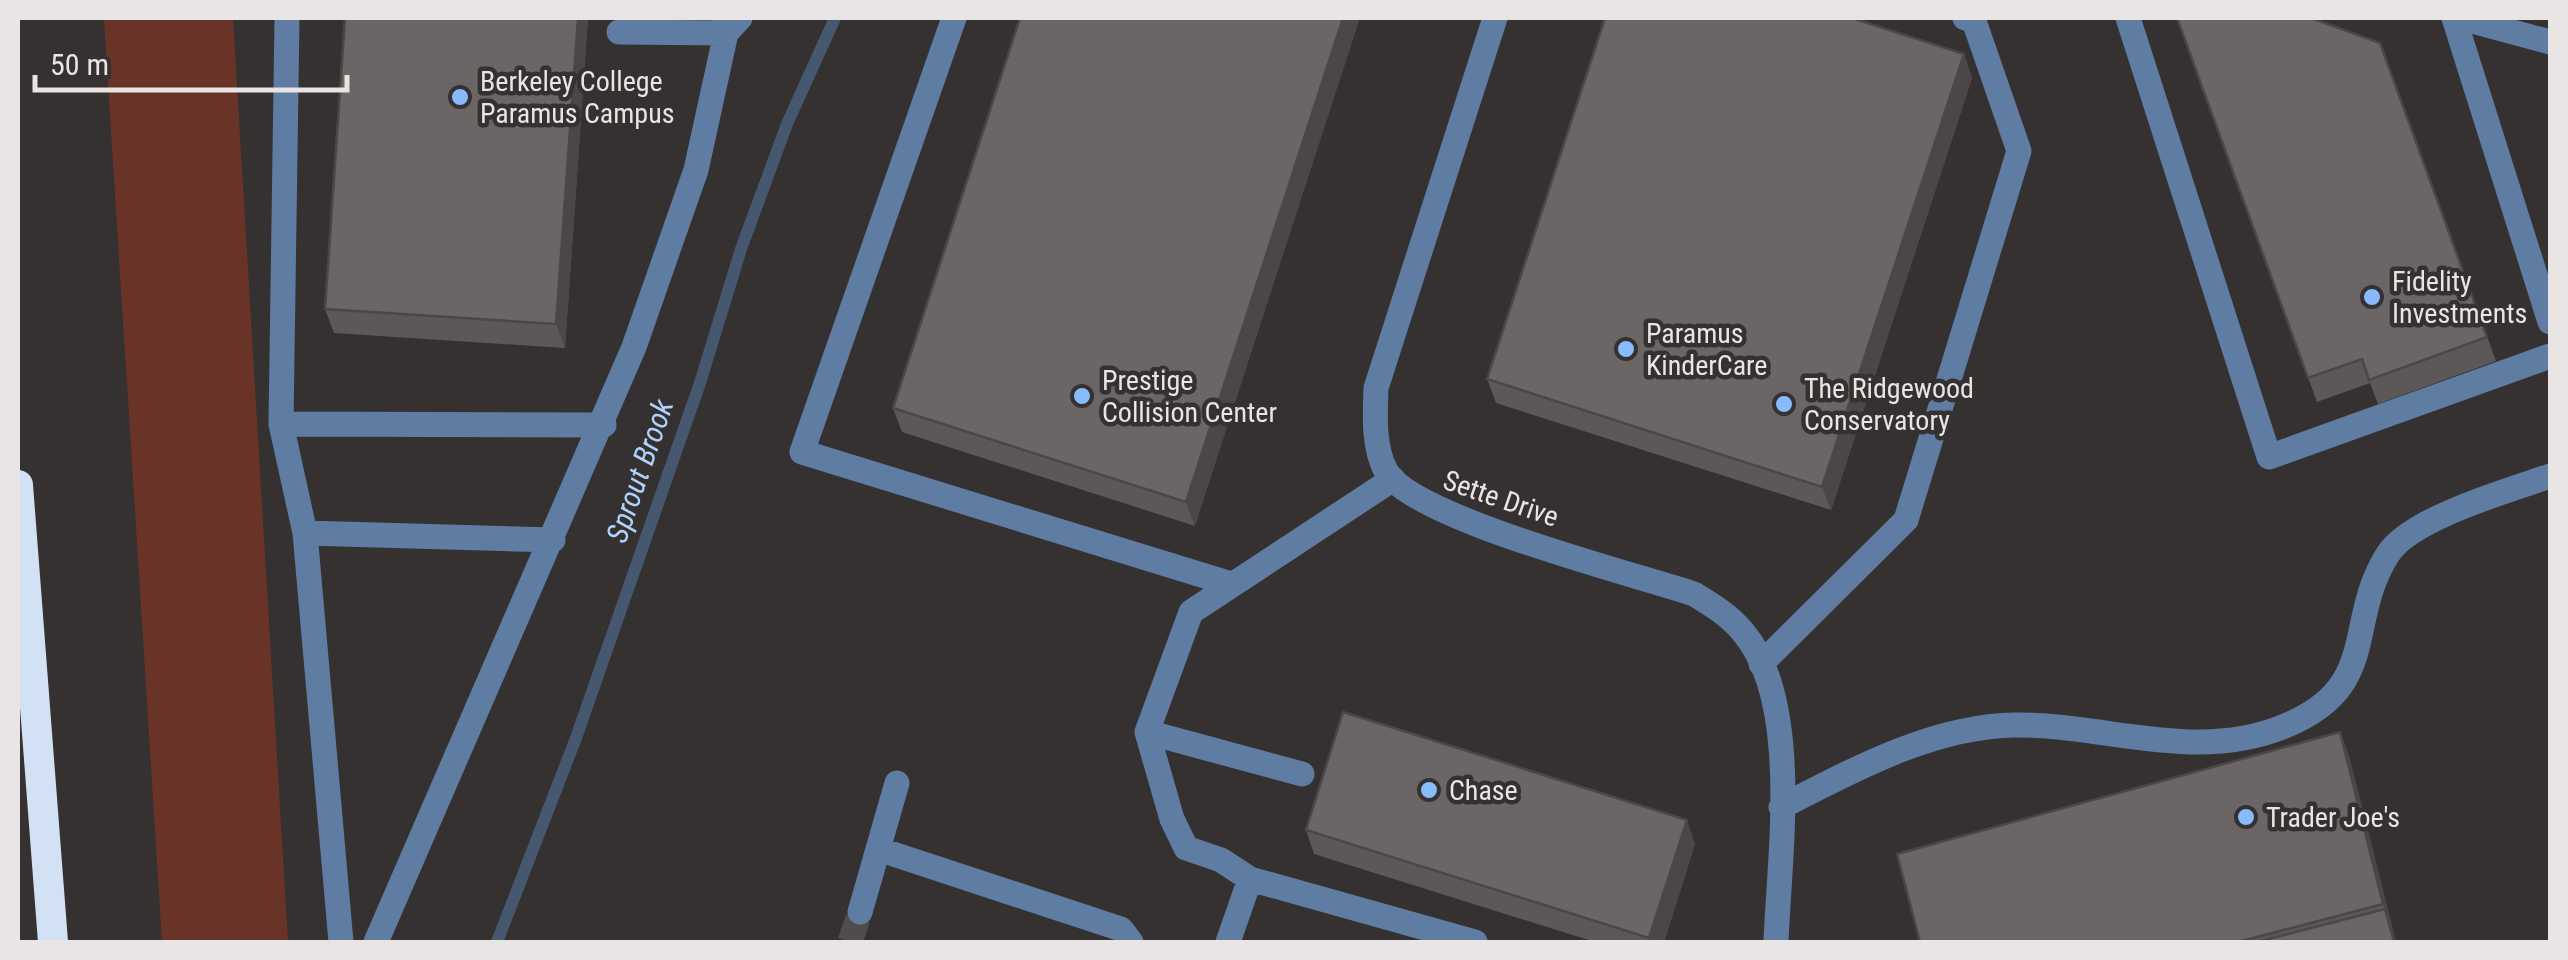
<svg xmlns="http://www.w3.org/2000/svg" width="2568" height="960" font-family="'Roboto Condensed',sans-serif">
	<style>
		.green { fill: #6a3327 }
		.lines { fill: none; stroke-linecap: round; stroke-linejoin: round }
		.stream { stroke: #46586f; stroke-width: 12 }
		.minor-tunnel { stroke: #504c4b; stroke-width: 25; stroke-dasharray: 25 12; stroke-linecap: butt }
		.minor { stroke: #5f7ca2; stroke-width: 25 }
		.highway { stroke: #d2e1f3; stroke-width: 30 }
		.wall { fill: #5c5857 }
		.shaded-wall { fill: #4b4747 }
		.building { fill: #6b6665; stroke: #4b4747; stroke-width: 2.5 }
		.poi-dot { fill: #88bbfc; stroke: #353130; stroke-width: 4 }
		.labels { text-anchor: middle; stroke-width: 9; stroke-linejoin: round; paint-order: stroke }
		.poi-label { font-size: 28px; fill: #e8e5e4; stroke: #353130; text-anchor: start }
		.street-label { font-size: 28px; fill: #e8e5e4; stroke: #353130 }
		.water-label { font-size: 30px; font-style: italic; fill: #afd1fe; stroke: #353130 }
	</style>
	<rect width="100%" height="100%" fill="#353130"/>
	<path class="green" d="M104,18h129l55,924h-126z"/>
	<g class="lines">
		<path class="stream" d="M497,942l79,-204 124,-355 41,-134 46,-125 48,-106"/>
		<path class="minor-tunnel" d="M850,942l10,-30"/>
		<path class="minor" d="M287,18l-6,406 24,109 36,409
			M954,18l-152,434 429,132
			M1495,18l-119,370c-1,26 -3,59 10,83 26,47 248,103 308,123 18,11 35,21 49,38 59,69 36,225 33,310
			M2128,18l141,439 281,-101
			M2454,18l96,304
			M2461,18l89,24
			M619,32l107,1 -3,-15
			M281,424l323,1
			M305,533l248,7
			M1761,664l145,-144 113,-369 -45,-130 -9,-3
			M1147,732l25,87 14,29 35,12 29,19 -22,63
			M1302,774l-155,-42 44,-120 202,-133
			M1781,807c72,-37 152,-81 234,-82 91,-1 181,38 270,1 97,-40 59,-103 103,-172 23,-36 122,-64 162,-78
			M878,849l243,80 10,13
			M1250,879l225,63
			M860,912l37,-129
			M376,942l258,-595 62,-177 30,-137 14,-15"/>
		<path class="highway" d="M18,485l35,457"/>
	</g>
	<path class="wall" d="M588,18l-23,330 -231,-15 -9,-24z
		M1020,18l175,508 -293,-94 -9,-24z
		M2177,18l203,25 116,318 -118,43 -8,-21 -53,19z
		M1964,54l8,24 -141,432 -335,-107 -9,-24z
		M2340,732l9,24 47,186h-476z
		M1306,830l389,14 -31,98h-69l-281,-88z"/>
	<path class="shaded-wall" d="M578,18h10l-23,330 -9,-24z
		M1343,18h17l-165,508 -9,-24z
		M1964,54l8,24 -141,432 -9,-23z
		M2340,732l9,24 47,186h-2l-11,-38z
		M1687,820l8,24 -31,98h-13l-2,-4z"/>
	<path class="building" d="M345,18h233l-22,306 -231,-15z
		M1020,18h323l-157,484 -293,-94z
		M1605,18h247l112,36 -142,433 -335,-108z
		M2177,18h134l69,25 107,294 -118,43 -7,-21 -54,19z
		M1343,712l344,108 -38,118 -343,-108z
		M2340,732l43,172 -145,38h-318l-23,-88z
		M2385,909l9,33h-137z"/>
	<g class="poi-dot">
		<circle cx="460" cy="97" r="10"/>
		<circle cx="2372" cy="297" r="10"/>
		<circle cx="1626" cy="349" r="10"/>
		<circle cx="1082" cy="396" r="10"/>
		<circle cx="1784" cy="404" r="10"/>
		<circle cx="1429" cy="790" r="10"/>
		<circle cx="2246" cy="817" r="10"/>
	</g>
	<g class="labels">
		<g class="poi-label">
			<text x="480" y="91">Berkeley College<tspan x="480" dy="32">Paramus Campus</tspan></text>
			<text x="2392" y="291">Fidelity<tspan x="2392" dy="32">Investments</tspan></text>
			<text x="1646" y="343">Paramus<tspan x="1646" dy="32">KinderCare</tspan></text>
			<text x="1102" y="390">Prestige<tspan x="1102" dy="32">Collision Center</tspan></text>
			<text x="1804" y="398">The Ridgewood<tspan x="1804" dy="32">Conservatory</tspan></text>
			<text x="1449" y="800">Chase</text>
			<text x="2266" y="827">Trader Joe's</text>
		</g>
		<g class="street-label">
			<text transform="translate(1501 498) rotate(19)" y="10">Sette Drive</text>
		</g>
		<g class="water-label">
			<text transform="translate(640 471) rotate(-71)" y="10">Sprout Brook</text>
		</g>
	</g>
	<rect width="2568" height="960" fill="none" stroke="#e8e5e4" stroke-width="40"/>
	<path d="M35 75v15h312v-15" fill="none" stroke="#e8e5e4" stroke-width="5"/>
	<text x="50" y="75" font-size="30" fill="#e8e5e4" stroke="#353130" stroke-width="8" paint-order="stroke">50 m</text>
</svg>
